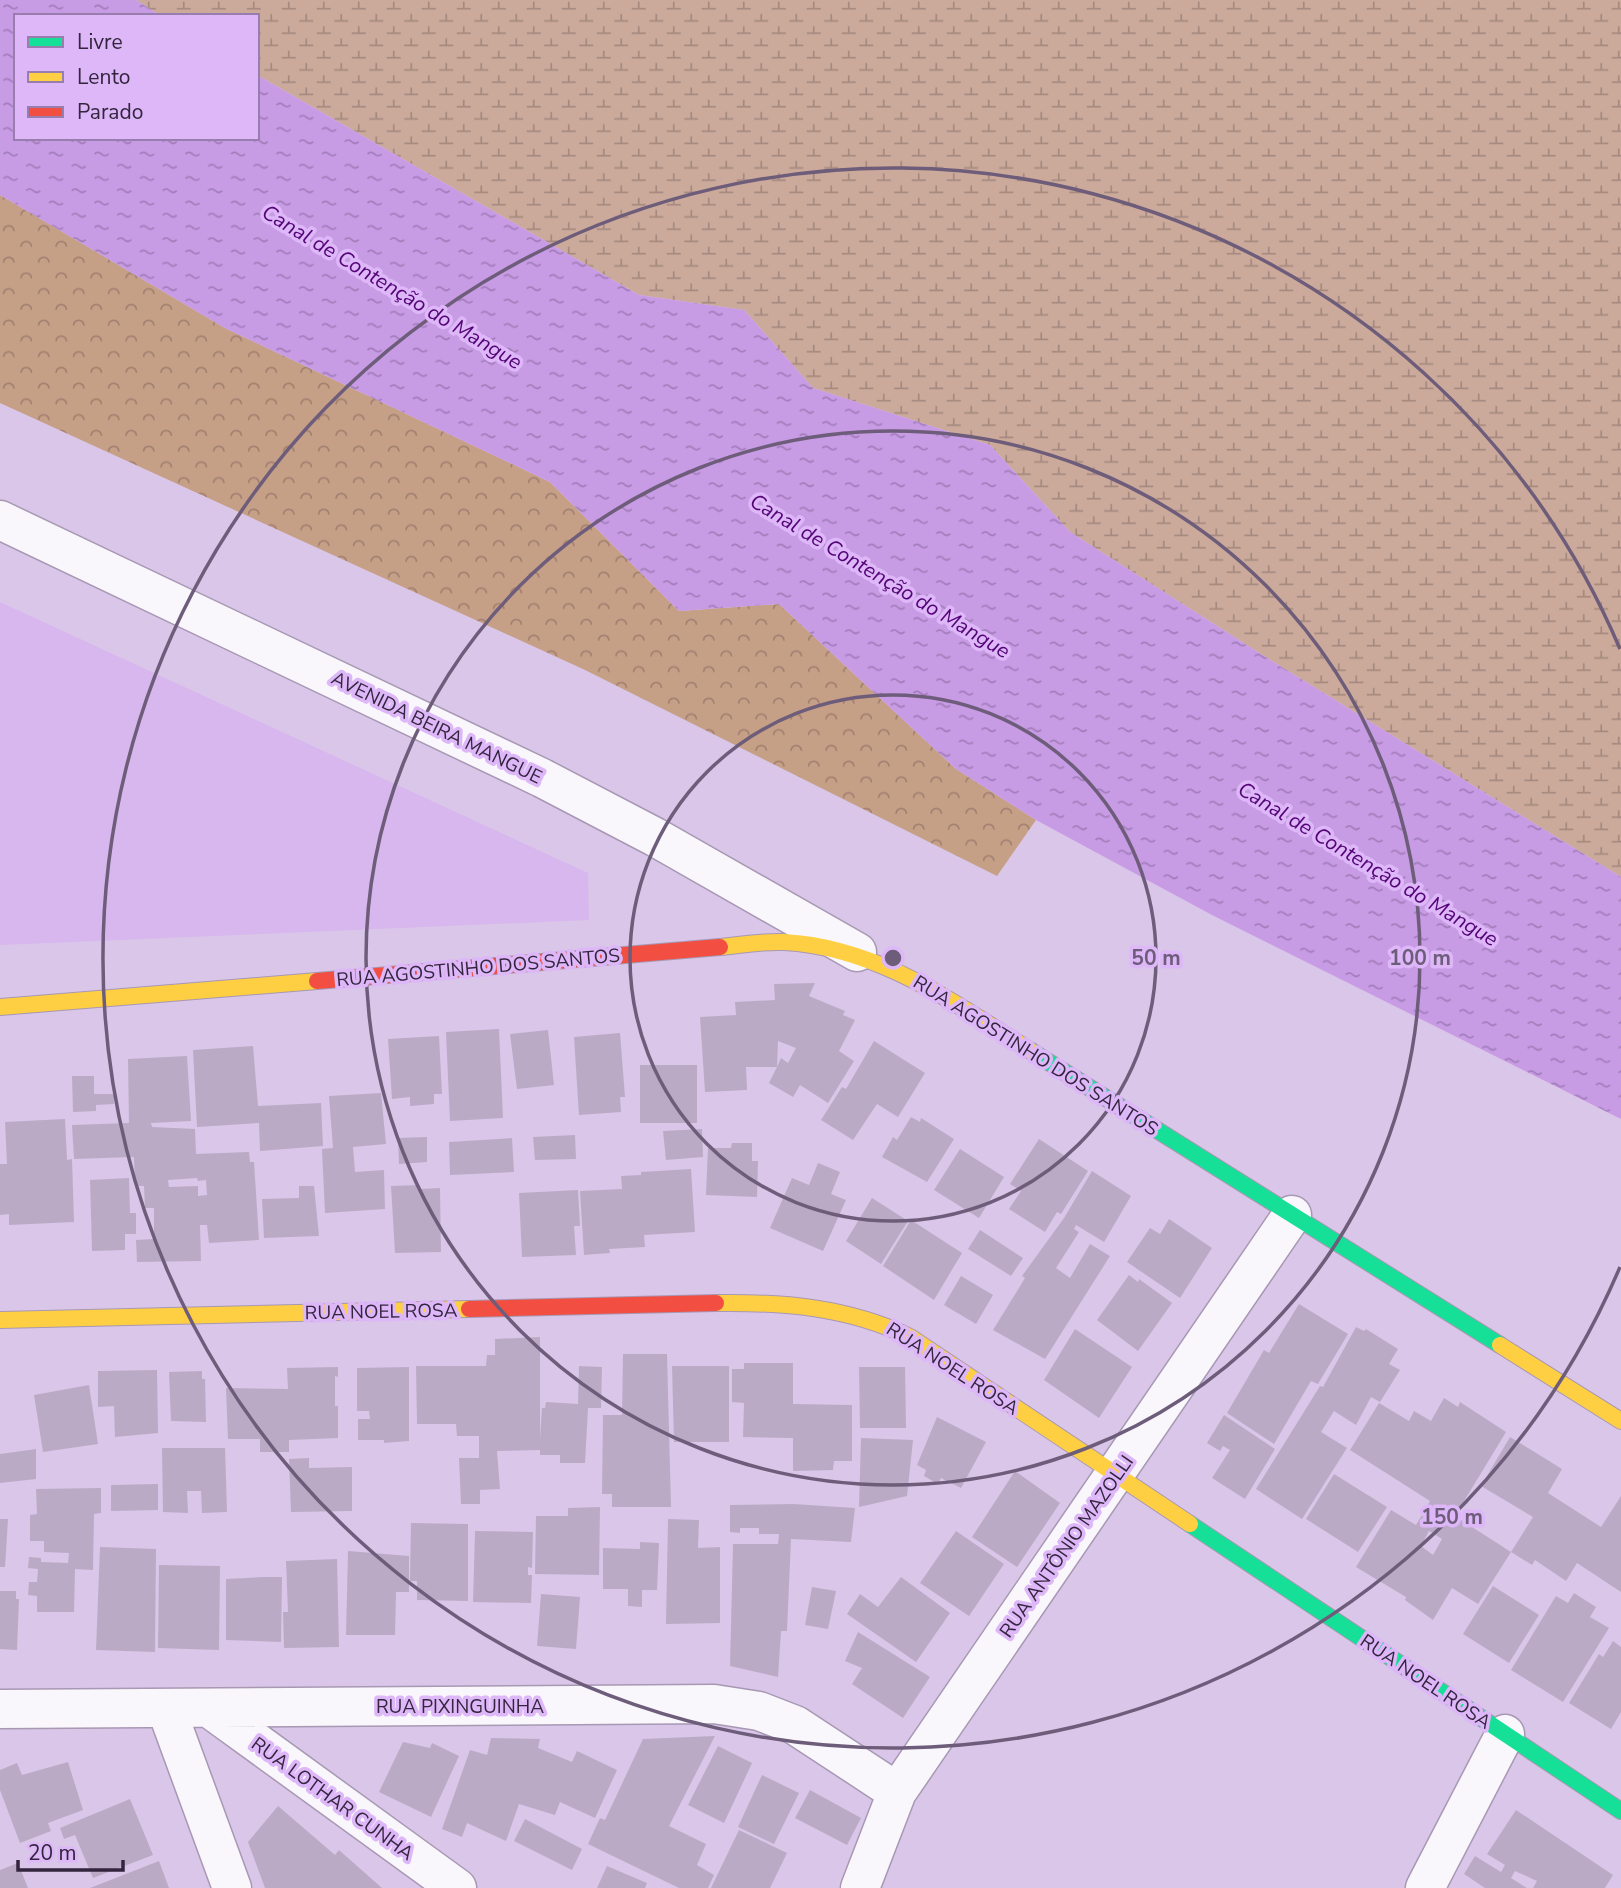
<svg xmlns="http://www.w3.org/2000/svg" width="1621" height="1888" font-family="'Nunito Sans',sans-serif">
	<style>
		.built { fill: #d7b7ed }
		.forest { fill: url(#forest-crowns) }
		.wetland { fill: url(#wetland-marsh) }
		.water { fill: url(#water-ripples) }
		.building { fill: #bbaac6; fill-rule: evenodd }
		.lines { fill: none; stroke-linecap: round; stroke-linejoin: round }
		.street-casing { stroke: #a798b3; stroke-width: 41 }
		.fast-casing { stroke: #a798b3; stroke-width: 18 }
		.slow-casing { stroke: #a798b3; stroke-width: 18 }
		.jam-casing { stroke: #a798b3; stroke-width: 18 }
		.street { stroke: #f9f6fc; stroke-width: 38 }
		.fast { stroke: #16e098; stroke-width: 16 }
		.slow { stroke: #ffcf43; stroke-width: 16 }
		.jam { stroke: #f24e42; stroke-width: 16 }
		.ring { fill: none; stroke: #6e5d7a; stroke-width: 3.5 }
		.labels { text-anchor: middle; stroke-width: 7; stroke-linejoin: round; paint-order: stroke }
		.street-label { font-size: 19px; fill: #34253e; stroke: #ddb7f8 }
		.water-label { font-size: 21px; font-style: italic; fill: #540476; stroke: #ddb7f8 }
		.centre { fill: #6e5d7a; stroke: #ddb7f8; stroke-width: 3.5 }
		.ring-label { font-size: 21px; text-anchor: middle; font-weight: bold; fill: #6e5d7a; stroke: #ddb7f8; stroke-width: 7; stroke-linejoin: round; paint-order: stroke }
	</style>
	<defs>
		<pattern id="forest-crowns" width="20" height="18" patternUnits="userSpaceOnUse" patternTransform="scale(1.75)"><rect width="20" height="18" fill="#c69f87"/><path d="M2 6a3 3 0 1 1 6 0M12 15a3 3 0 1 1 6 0" fill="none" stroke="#a28170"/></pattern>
		<pattern id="wetland-marsh" width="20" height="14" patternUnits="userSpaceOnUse" patternTransform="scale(1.75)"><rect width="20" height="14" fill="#ccaa9b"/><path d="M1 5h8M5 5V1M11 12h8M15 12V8" fill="none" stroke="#a68a80"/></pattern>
		<pattern id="water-ripples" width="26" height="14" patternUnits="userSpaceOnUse" patternTransform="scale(1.75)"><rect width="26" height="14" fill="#c89be5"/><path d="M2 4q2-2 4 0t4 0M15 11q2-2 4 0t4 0" fill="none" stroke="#a37ebb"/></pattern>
	</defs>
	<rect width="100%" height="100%" fill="#dac6e9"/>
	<path class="built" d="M0,602l588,271 1,47 -589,25z"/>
	<path class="forest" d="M0,195l225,133 325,154 129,129 100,-7 177,165 80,51 -39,56 -412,-206 -585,-267z"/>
	<path class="wetland" d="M136,0h1485v877l-357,-221 -194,-124 -80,-87 -177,-57 -69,-78 -105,-15 -382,-220v-59h-96z"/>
	<path class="water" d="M0,0h136l25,16h-145v122h241v-63l382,220 105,15 69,78 177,57 80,87 194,124 357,221v242l-409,-204 -176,-95 -80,-51 -177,-165 -100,7 -129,-129 -325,-154 -225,-133z"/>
	<path class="building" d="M815,983l-6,13 36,15 -2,4 12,5 -16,31 15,10 -26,42 -28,-18 -7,12 -24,-14 8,-16h-31l1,23 -42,2 -5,-75 36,-2 -1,-13 40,-2 -1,-16zM778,1041l18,7 -8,15 -7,-5 -4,9z
		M499,1029l4,89 -53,3 -4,-89z
		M548,1030l6,55 -37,4 -7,-55z
		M620,1033l5,64h-5l1,15 -42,3 -5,-78z
		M439,1036l3,58h-8v10l-24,2v-9l-18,2 -4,-60z
		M874,1041l51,32 -27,44 -21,-13 -24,36 -32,-20 21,-33 4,2z
		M253,1046l5,60 63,-3 2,43 -63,5 -1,-28 -62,4 -4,-77z
		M187,1056l4,65 -40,2 1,4 43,2 1,25 53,-2 1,10h4l5,78 -50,3 -2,-18h-7l1,36 -64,1 -1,-22 18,-1v-31h-9l-1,-22h-9l-1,-29 -60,2 -2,-34 57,-2 -1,-64zM197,1178l1,3 8,-1 1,15 -9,1v-10l-29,1 -1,-7z
		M640,1065h57v58h-57z
		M72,1076h22v18h20v10l-18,1v6l-23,1z
		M381,1093l5,51 -33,3 2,25 29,-2 1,39 -60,4 -3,-64 11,-1 -4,-52z
		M911,1117l9,5 1,-4 33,21 -27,43 -45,-25 11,-20 4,3z
		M65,1119l2,41 5,-1 2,63 -65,3v-11l-9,1v-51h7l-2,-42z
		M702,1129l1,28 -37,3 -3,-29z
		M575,1135l1,24 -41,1 -2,-23z
		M427,1137v25l-28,2 -1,-26z
		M512,1138l2,34 -64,3 -1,-33z
		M1039,1139l49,32 -27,43 -4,-2 -12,20 -36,-23 12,-18 -11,-7z
		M732,1143h20v18h6l-1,36 -51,-2 2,-47h23z
		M960,1149l44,28 -25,41 -45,-28z
		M818,1163l22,9 -9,22 15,6 -23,51 -53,-23 22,-50 17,7z
		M691,1169l4,63 -51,3 1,12 -36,2 1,4 -26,2 -4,-64 42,-2 -1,-13 20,-1v-3z
		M1092,1171l39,25 -27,46 -28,-17 -2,4 5,3 -23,36 14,10 20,-34 20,12 -65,103 -52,-29 32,-52 -3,-2 42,-58z
		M129,1178l1,35h6v21h-11v16l-33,1 -2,-71z
		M420,1185v4l20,-1 1,64 -46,1 -4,-67z
		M299,1186h15l5,50 -55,2 -2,-39 37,-1z
		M578,1190l2,36h-6l2,29 -54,2 -3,-64z
		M872,1198l36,23 -27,43 -35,-23z
		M1169,1219l43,29 -32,50 -53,-36 23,-34 10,6z
		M911,1220l51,33 -28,47 -51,-34z
		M980,1230l43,28 -12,18 -43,-27z
		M1129,1275l9,7 1,-3 33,24 -34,48 -41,-31z
		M961,1276l32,19 -17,29 -32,-19z
		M1299,1304l49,30 -30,50 -7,-3 -37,63 -47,-31 37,-63 5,3z
		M1356,1327l8,4 2,-2 32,20 -9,15 11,6 -20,32 -9,-5 -15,28 -22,-14 -13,21 26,16 -45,71 -46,-30 64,-103 3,1z
		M1075,1329l57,38 -33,51 -55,-38z
		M540,1337v102l2,-31h3l1,-6 32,2 1,-38 23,1 -1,41h-13l-3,55h-25v-8h-20v-5l-43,1 3,38 -20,1v14h-19l-2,-46h20v-22h-22l-1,-12h-39l-1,-58h70l1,-11h8v-16z
		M623,1354h44l4,153h-59v-13h-10l1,-79h19z
		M744,1363h49v41l59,1v56h-18l-1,9 -40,1v-33l-50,-1 1,-34 -12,-1v-33h12z
		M672,1366h57v76h-55z
		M338,1367v10l-3,-1v30h3v32l-49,2v12h-29v-13h-32l-2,-51 62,1 -1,-21z
		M409,1367v74l-25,2v-3h-26v-21h12l-1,-8h-12v-43z
		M859,1367h46l1,61h-46z
		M157,1370l1,63 -43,4 -1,-31 -16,1v-36z
		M202,1371v8h3l1,43 -35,-1 -2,-49z
		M89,1385l9,59 -55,8 -9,-57z
		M1444,1398l14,9 2,-5 46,30 -51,84 56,36 -33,52 -26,-16 -19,32 -28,-20 1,-3 -50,-30 35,-57 25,15 14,-24 -80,-51 29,-47 30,18 5,-10 17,10zM1429,1531l13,8 -9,16 -12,-9z
		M1224,1415l51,34 -30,50 -33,-21 18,-28 -7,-4 -3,5 -13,-8z
		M937,1417l49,25 -25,46 -20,-10 -3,6 -14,-8 2,-6 -9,-5z
		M1510,1437l52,32 -14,24 53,34 20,-31v96l-44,-29 -11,18 -31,-21 -3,5 -21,-13 22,-35 -52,-31z
		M861,1438l52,2 -6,56 -48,11z
		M162,1448h63l2,64 -25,1 -1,-22h-14l1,22 -25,-1z
		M36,1449v30l-36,4v-29z
		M309,1458v10l43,-1v44l-61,1 -2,-53z
		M1015,1471l45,32 -43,64 -45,-30z
		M1334,1474l53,33 -29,45 -52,-33z
		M158,1484v26l-47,1v-26z
		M101,1488v25l-7,1 -1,56 -18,-1 -1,43h-37v-16l-9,-1 1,-13h8l1,-13 -10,-1 1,-11 12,1v4l27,1 1,-10 -25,-1v-11h-14v-26l7,-1 -1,-25z
		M793,1504l62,4 -4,34 -60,-3 -4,92h-6l-3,46 -48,-11 3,-122h45l1,-10h-20v-6h-19v5l-10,-1v-27z
		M600,1507l-1,68 -64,-1 1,-58h32v-8z
		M0,1519h8l-3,48h-5z
		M668,1519l31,1 -1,28 22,-1v76l-54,1z
		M411,1523l57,1v77l-51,-1v-19h-7z
		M475,1531l58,1 -1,36 -4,-1v8h4l-1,28 -58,-1z
		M956,1531l48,33 -35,52 -49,-33z
		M640,1542l19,1 -2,47h-15v17l-14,-1v-17h-25v-41l37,1z
		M100,1547l56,2 -1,103 -59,-2z
		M348,1551l61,5v36h-13l-1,43h-49z
		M337,1559l2,88 -55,1 -1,-36h5l-2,-51z
		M159,1565l61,1 -1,84 -61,-2z
		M264,1577h18l-1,65 -55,-2v-61z
		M901,1577l49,36 -34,49 -69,-48 13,-20 18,13z
		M1493,1586l46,29 -30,48 -46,-29z
		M812,1587l24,4 -8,38 -23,-4z
		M0,1591h16v8h3l-2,51 -17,-1z
		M1574,1593l22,14 -6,10 19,11 -46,74 -52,-32 45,-74 12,7z
		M541,1594l39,3 -4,52 -39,-3z
		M858,1632l72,45 -27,41 -51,-34 10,-16 -17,-7z
		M1613,1641l8,6v65l-10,17 -42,-26 30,-49 4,3z
		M715,1736l-46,90 37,18 -9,21 17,10 -6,13h-29l-91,-44 12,-26 5,2 38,-81z
		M491,1738l49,1 -2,9 34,14 5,-11 40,19 -22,48 -35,-16 -5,13 -36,-11 -13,37 -39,-18 -5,14 -20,-8 28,-79 17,5z
		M403,1742l27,6 2,-5 27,13 -28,61 -52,-25z
		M718,1746l34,17 -28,60 -36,-18z
		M68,1762l15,48 -35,13 3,8 -31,12 -20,-53v-20l17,-7 5,12z
		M762,1775l37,18 -25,51 -36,-17z
		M810,1790l51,28 -14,27 -52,-27z
		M130,1799l23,56 -60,23 -18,-43 -11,4 -4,-11z
		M278,1806l57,49 4,-5 43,38h-117l-17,-46z
		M1516,1810l97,65 -8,13h-72l4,-7 -22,-10 -4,7 16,10h-42l-21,-14 11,-18 26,16 4,-7 -18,-11z
		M525,1819l57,30 -10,21 -58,-29z
		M739,1830l48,23 -17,35h-59z
		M159,1861l10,27h-79z
		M18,1863l10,25h-28v-18z
		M607,1866l40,17 -2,5h-48z"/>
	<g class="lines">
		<g class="street-casing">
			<path id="street" d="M0,520l542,258 113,59 202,115
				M166,1708l66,180
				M209,1708l248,180
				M0,1709l714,-5 45,7 36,14 102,67
				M860,1888l37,-96 395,-577
				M1425,1888l80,-154"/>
		</g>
		<g class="fast-casing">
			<path id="fast" d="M1031,1051l469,294
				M1190,1524l431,287"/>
		</g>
		<g class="slow-casing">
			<path id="slow" d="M720,947c21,-2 43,-6 64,-5 94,5 170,61 247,109
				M0,1007l317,-26
				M716,1303c67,-1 132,4 194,34l280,187
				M0,1320l469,-11
				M1500,1345l121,76"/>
		</g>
		<g class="jam-casing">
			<path id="jam" d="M317,981l403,-34
				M469,1309l247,-6"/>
		</g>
		<use href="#street" class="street"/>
		<use href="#fast" class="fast"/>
		<use href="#slow" class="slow"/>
		<use href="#jam" class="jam"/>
	</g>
	<g class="ring">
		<circle cx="893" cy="958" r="263"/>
		<circle cx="893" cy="958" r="527"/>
		<path d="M1620 1267A790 790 0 1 1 1620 649"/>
	</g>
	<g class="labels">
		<g class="street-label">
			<text transform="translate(437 727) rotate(26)" y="7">AVENIDA BEIRA MANGUE</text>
			<text transform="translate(478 967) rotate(-5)" y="7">RUA AGOSTINHO DOS SANTOS</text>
			<text transform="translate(1036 1055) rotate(32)" y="7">RUA AGOSTINHO DOS SANTOS</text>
			<text transform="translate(381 1311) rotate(-1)" y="7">RUA NOEL ROSA</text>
			<text transform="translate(953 1368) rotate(33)" y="7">RUA NOEL ROSA</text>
			<text transform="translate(1066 1546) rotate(-55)" y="7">RUA ANTÔNIO MAZOLLI</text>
			<text transform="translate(1426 1681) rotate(34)" y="7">RUA NOEL ROSA</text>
			<text x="460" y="1713">RUA PIXINGUINHA</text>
			<text transform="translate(333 1798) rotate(36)" y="7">RUA LOTHAR CUNHA</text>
		</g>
		<g class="water-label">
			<text transform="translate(392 287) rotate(31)" y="7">Canal de Contenção do Mangue</text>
			<text transform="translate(880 576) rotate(31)" y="7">Canal de Contenção do Mangue</text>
			<text transform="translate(1368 864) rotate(31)" y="7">Canal de Contenção do Mangue</text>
		</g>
	</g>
	<circle cx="893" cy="958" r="10" class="centre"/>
	<g class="ring-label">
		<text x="1156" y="965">50 m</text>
		<text x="1420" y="965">100 m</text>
		<text x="1452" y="1524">150 m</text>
	</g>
	<rect x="14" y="14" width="245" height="126" fill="#ddb7f8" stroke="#997dae" stroke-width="2"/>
	<rect x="28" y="37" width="35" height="10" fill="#16e098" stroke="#997dae" stroke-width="2"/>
	<text x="77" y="49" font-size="21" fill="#34253e">Livre</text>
	<rect x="28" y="72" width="35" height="10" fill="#ffcf43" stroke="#997dae" stroke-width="2"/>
	<text x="77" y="84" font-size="21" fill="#34253e">Lento</text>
	<rect x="28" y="107" width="35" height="10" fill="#f24e42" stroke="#997dae" stroke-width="2"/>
	<text x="77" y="119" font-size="21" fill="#34253e">Parado</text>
	<path d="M18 1860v10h105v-10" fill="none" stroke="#34253e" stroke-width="3.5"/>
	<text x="28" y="1860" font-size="21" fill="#34253e" stroke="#ddb7f8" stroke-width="5" paint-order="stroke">20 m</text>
</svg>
